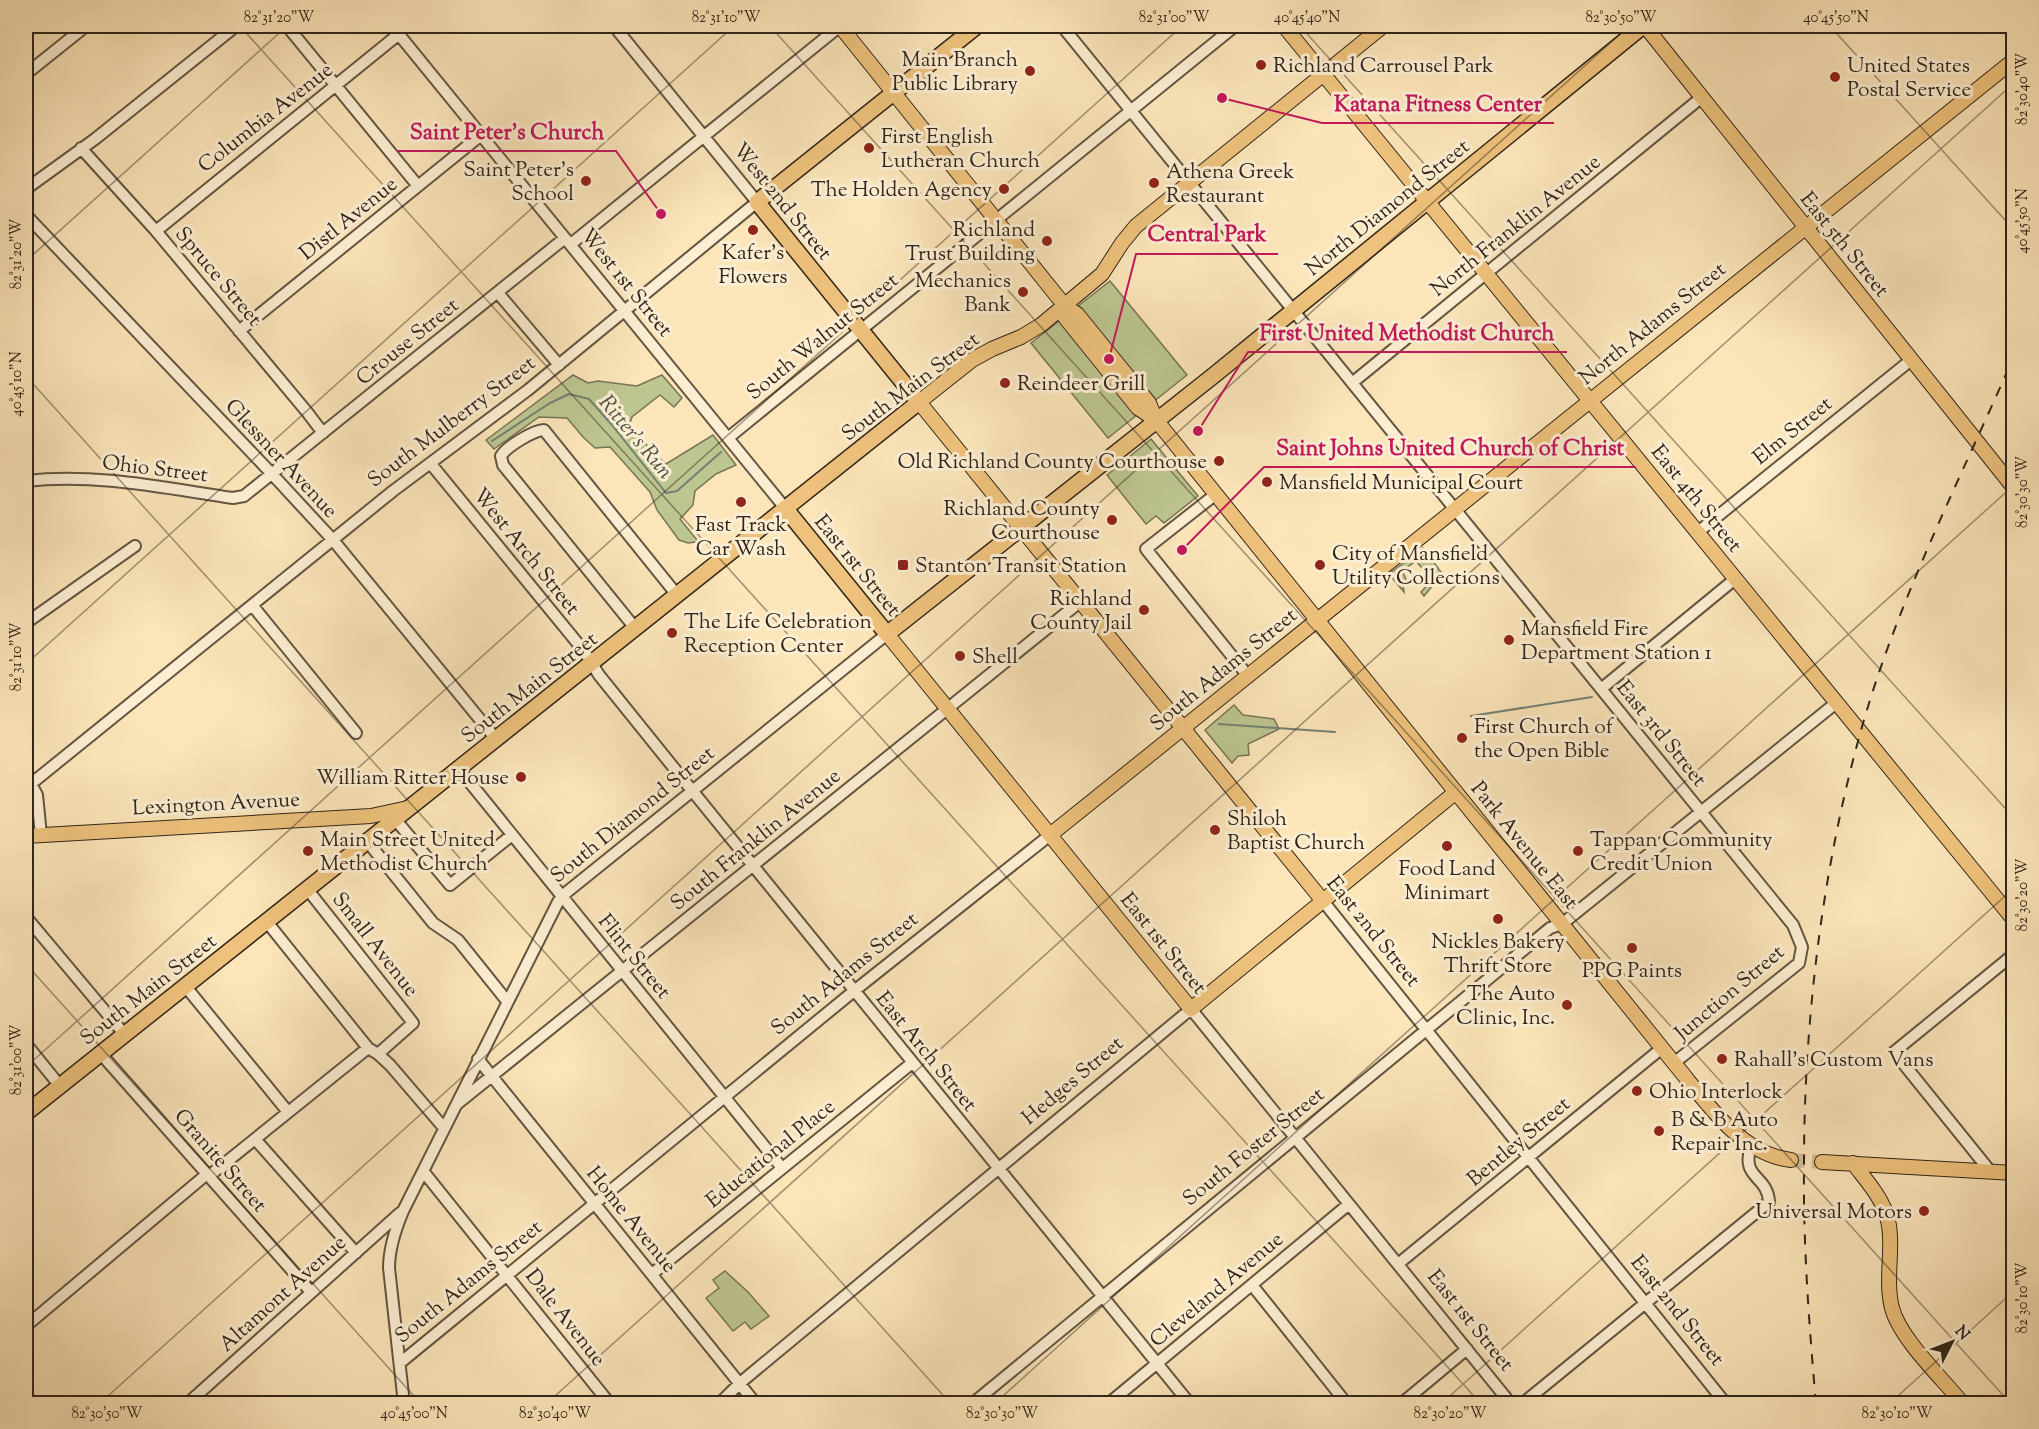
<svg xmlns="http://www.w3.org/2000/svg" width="2039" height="1429" font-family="'Sorts Mill Goudy',serif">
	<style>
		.green { fill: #bdc590; stroke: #777555; stroke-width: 1.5 }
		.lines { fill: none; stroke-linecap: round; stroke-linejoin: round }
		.stream { stroke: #738173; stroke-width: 2 }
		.major-tunnel { stroke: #d3bf99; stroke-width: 14; stroke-dasharray: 14 7; stroke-linecap: butt }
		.minor-casing { stroke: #645542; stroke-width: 14 }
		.major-casing { stroke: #31251a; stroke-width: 16 }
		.highway-casing { stroke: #31251a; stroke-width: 18 }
		.minor { stroke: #fceed2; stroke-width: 10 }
		.major { stroke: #eec27c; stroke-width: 14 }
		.highway { stroke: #eec27c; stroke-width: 15 }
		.rail { stroke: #31251a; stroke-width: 2; stroke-dasharray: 10 10; stroke-linecap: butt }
		.ticks { fill: none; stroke: #31251a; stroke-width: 1.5; stroke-opacity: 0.45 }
		.poi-dot { fill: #8f2418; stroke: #fceed2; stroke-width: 2 }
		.labels { text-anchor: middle; stroke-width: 6; stroke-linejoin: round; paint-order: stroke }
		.poi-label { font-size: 21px; fill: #31251a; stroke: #fceed2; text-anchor: start }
		.street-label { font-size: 21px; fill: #31251a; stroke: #fceed2 }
		.water-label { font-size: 22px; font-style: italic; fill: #525347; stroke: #fceed2 }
		.leader { fill: none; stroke: #c2185b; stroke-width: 2 }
		.callout-dot { fill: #c2185b; stroke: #fceed2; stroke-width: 2 }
		.callout-label { font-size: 22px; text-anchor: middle; font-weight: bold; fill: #c2185b; stroke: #fceed2; stroke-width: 6; stroke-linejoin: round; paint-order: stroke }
		.neatline { fill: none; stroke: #31251a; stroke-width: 2 }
		.ticks-label { font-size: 15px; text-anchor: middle; fill: #31251a }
	</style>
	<rect width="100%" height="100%" fill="#fbe5b9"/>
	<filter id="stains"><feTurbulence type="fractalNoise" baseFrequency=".00333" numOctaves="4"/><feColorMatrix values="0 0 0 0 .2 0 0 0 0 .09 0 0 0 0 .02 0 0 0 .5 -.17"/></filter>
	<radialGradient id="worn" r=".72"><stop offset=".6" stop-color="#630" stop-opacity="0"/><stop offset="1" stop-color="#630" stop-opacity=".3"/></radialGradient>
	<path class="green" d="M1110,281l77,94 -79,63 -77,-95z
		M573,375l15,8 10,-2 39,5 25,-11 20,23 -8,9 -14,-12 -28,22 -3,9 28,30 9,8 47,-29 23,30 -20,9 -21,17 -2,14 -13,14 17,21 -1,2 -8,1 -9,-3 -22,-30 -7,-18 -40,-45 -15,1 -12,-11 -16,-19 -28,-1 -45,32 -8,-9z
		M1151,439l47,57 -34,27 -8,-7 -10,8 -39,-49z
		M1423,548l21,28 -4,8 -7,1 -9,11 -3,-4 11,-12 -16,-19 -14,10 4,8 -3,6 1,7 -15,-18z
		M1234,705l9,10 31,4 5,10 -31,15 1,11 -11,1 -6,7 -27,-33z
		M725,1271l23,21 21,24 -18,13 -6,-7 -12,9 -27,-33 13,-10 -6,-8z"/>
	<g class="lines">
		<path class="stream" d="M492,441l58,-38 19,-9 20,5 23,26 54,68 11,-2 44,-39
			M1471,716l121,-19
			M1219,724l116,8"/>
		<path class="major-tunnel" d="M1791,1160l31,2"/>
		<g class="minor-casing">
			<path id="minor" d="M287,26l131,160
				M392,26l393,482
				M1062,26l731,899 9,22 -3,16 -125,100
				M26,74l60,-48
				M81,148l75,83 151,181 16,21
				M26,189l69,-50 141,-113
				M26,215l246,259 61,66 163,199
				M156,231l243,-197
				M571,244l269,-218
				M498,293l61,72
				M239,331l242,-196
				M1352,383l350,-286
				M728,438l507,-412
				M431,464l153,187 15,24 87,108 504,621
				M26,481c69,-8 138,7 207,17l11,-2 321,-258
				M1216,494l-70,55 102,127
				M1698,532l213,-172
				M252,605l104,128
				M26,623l109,-77
				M635,628l-132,-163 -2,-9c5,-9 33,-26 43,-26l133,165
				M1601,689l134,-110
				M459,769l323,399
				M26,774l11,21 4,40
				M32,783l361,-292 135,-101 229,-188 -143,-176
				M395,819l55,66 62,-50
				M367,841l66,82 25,17 49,61
				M1323,901l403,503
				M26,917l99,118
				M267,922l101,126 10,6 35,-31 -105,-133
				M186,987l102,125
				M26,1044l34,42
				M101,1054l210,238
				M378,1054l12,11 54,63
				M478,1059l278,345
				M457,1104l624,-503
				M255,1139l101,114
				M423,1171l187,233
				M1990,1171l-96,-119 120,-98
				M209,1176l159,-128
				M1398,1264l264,-216
				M652,1274l260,-211
				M1252,1285l95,119
				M26,1326l181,-152
				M400,1363l454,-372 196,-156
				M187,1404l213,-191
				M404,1404l-15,-136c0,-20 6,-38 14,-57l155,-309 4,-6 325,-262
				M719,1404l21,-21 451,-374 320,395
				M972,1404l578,-476 12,-4 274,-221
				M1108,1404l241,-200
				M1401,1404l66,-55
				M1522,1404l247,-202c-1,-27 -29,-23 -18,-56"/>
		</g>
		<g class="major-casing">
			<path id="major" d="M840,26l225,280 12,8 61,75 11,14 7,17 518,643c31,37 65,91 117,97
				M1284,26l730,894
				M1645,26l369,462
				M1065,306l-1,10 3,4 71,88 18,12
				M887,634l304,375 265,-217
				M1050,835l964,-775
				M26,836l345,-20 37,-8
				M1323,901l-404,-499 53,-42 20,-11 29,-12 20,-12 61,-51 20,-31 14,-17 247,-200
				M1822,1162l192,11
				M1853,1163c12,16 26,31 33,50 10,30 -2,64 6,95 8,31 51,71 71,96"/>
		</g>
		<g class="highway-casing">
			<path id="highway" d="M785,508l102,126 326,-258 430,-350
				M26,1113l893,-711 -162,-200 220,-176"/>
		</g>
		<use href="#minor" class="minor"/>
		<use href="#major" class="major"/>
		<use href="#highway" class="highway"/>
		<path class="rail" d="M1816,1404c-7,-80 -13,-160 -12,-240 0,-142 18,-293 56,-430 36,-131 100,-254 154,-378"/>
	</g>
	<path class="ticks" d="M240,26l1241,1378M770,26l1241,1378M1300,26l714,792M1830,26l184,204M26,261l261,-235M26,376l925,1028M26,664l708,-638M26,964l395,440M26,1067l1156,-1041M99,1404l1530,-1378M546,1404l1468,-1321M994,1404l1020,-919M1441,1404l573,-516M1889,1404l125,-113"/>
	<g class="poi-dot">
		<circle cx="1261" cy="65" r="6"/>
		<circle cx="1030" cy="71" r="6"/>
		<circle cx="1835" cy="77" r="6"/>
		<circle cx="869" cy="148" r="6"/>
		<circle cx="586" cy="181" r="6"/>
		<circle cx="1154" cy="183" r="6"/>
		<circle cx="1004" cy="189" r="6"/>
		<circle cx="753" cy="230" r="6"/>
		<circle cx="1047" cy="241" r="6"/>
		<circle cx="1023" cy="292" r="6"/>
		<circle cx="1005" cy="383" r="6"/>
		<circle cx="1219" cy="461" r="6"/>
		<circle cx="1267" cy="482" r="6"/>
		<circle cx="741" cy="502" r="6"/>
		<circle cx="1112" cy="520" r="6"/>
		<rect x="897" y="559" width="12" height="12" rx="3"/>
		<circle cx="1320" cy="565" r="6"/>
		<circle cx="1144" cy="610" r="6"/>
		<circle cx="672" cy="633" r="6"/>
		<circle cx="1509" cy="640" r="6"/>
		<circle cx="960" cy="656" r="6"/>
		<circle cx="1462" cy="738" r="6"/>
		<circle cx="521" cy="777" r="6"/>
		<circle cx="1215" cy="830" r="6"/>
		<circle cx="1447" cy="846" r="6"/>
		<circle cx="308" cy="851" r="6"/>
		<circle cx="1578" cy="851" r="6"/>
		<circle cx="1498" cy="919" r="6"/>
		<circle cx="1632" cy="948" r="6"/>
		<circle cx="1567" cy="1005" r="6"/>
		<circle cx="1722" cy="1059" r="6"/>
		<circle cx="1637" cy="1091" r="6"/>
		<circle cx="1659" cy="1131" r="6"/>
		<circle cx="1924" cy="1211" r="6"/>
	</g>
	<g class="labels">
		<g class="poi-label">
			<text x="1018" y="66" text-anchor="end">Main Branch<tspan x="1018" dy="24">Public Library</tspan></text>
			<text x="1273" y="72">Richland Carrousel Park</text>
			<text x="1847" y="72">United States<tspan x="1847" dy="24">Postal Service</tspan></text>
			<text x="881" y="143">First English<tspan x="881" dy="24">Lutheran Church</tspan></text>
			<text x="574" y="176" text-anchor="end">Saint Peter's<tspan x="574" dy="24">School</tspan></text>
			<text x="1166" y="178">Athena Greek<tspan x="1166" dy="24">Restaurant</tspan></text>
			<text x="992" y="196" text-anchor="end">The Holden Agency</text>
			<text x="1035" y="236" text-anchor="end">Richland<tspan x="1035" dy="24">Trust Building</tspan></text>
			<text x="753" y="259" text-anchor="middle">Kafer's<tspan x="753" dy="24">Flowers</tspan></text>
			<text x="1011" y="287" text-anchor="end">Mechanics<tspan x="1011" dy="24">Bank</tspan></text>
			<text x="1017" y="390">Reindeer Grill</text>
			<text x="1207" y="468" text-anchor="end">Old Richland County Courthouse</text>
			<text x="1279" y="489">Mansfield Municipal Court</text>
			<text x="1100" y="515" text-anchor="end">Richland County<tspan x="1100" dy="24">Courthouse</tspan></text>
			<text x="741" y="531" text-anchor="middle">Fast Track<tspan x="741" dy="24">Car Wash</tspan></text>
			<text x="1332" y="560">City of Mansfield<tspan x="1332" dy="24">Utility Collections</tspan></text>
			<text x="915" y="572">Stanton Transit Station</text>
			<text x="1132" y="605" text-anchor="end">Richland<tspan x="1132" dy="24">County Jail</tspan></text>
			<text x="684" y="628">The Life Celebration<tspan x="684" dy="24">Reception Center</tspan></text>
			<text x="1521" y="635">Mansfield Fire<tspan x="1521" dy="24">Department Station 1</tspan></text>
			<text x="972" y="663">Shell</text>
			<text x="1474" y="733">First Church of<tspan x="1474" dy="24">the Open Bible</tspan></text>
			<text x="509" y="784" text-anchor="end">William Ritter House</text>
			<text x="1227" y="825">Shiloh<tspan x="1227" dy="24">Baptist Church</tspan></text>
			<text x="320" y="846">Main Street United<tspan x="320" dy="24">Methodist Church</tspan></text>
			<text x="1590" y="846">Tappan Community<tspan x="1590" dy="24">Credit Union</tspan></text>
			<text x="1447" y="875" text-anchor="middle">Food Land<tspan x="1447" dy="24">Minimart</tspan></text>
			<text x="1498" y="948" text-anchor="middle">Nickles Bakery<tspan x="1498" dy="24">Thrift Store</tspan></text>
			<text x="1632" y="977" text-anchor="middle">PPG Paints</text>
			<text x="1555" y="1000" text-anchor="end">The Auto<tspan x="1555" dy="24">Clinic, Inc.</tspan></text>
			<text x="1734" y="1066">Rahall's Custom Vans</text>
			<text x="1649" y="1098">Ohio Interlock</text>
			<text x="1671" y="1126">B &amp; B Auto<tspan x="1671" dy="24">Repair Inc.</tspan></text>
			<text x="1912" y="1218" text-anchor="end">Universal Motors</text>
		</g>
		<g class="street-label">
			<text transform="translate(265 117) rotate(-38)" y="7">Columbia Avenue</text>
			<text transform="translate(783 201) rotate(51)" y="7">West 2nd Street</text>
			<text transform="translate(1387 207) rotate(-39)" y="7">North Diamond Street</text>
			<text transform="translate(348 218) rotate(-39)" y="7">Distl Avenue</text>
			<text transform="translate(1515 225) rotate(-39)" y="7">North Franklin Avenue</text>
			<text transform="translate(1845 244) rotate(51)" y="7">East 5th Street</text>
			<text transform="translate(219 276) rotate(50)" y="7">Spruce Street</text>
			<text transform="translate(627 282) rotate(51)" y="7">West 1st Street</text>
			<text transform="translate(1652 323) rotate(-39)" y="7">North Adams Street</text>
			<text transform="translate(822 336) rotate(-39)" y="7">South Walnut Street</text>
			<text transform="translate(407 341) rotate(-39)" y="7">Crouse Street</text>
			<text transform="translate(910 386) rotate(-37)" y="7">South Main Street</text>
			<text transform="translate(451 421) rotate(-37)" y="7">South Mulberry Street</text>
			<text transform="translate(1792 430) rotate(-39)" y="7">Elm Street</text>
			<text transform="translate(282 458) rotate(47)" y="7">Glessner Avenue</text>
			<text transform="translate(155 468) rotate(7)" y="7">Ohio Street</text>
			<text transform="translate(1697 498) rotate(51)" y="7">East 4th Street</text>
			<text transform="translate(527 551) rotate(51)" y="7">West Arch Street</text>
			<text transform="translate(858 565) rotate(51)" y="7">East 1st Street</text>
			<text transform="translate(1223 669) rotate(-39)" y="7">South Adams Street</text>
			<text transform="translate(529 687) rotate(-38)" y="7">South Main Street</text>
			<text transform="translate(1662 733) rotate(51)" y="7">East 3rd Street</text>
			<text transform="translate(216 803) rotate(-3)" y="7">Lexington Avenue</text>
			<text transform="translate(632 814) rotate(-39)" y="7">South Diamond Street</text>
			<text transform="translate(755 839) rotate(-39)" y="7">South Franklin Avenue</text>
			<text transform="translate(1525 845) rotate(51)" y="7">Park Avenue East</text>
			<text transform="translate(1374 931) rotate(51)" y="7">East 2nd Street</text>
			<text transform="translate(1164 943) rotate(51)" y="7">East 1st Street</text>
			<text transform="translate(376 944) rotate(52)" y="7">Small Avenue</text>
			<text transform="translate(635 956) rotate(51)" y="7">Flint Street</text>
			<text transform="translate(844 973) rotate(-39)" y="7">South Adams Street</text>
			<text transform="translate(148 989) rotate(-38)" y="7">South Main Street</text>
			<text transform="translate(1729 992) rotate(-40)" y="7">Junction Street</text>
			<text transform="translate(927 1051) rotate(51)" y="7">East Arch Street</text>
			<text transform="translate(1072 1080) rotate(-40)" y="7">Hedges Street</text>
			<text transform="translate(1518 1141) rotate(-40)" y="7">Bentley Street</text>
			<text transform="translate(1253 1146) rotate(-39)" y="7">South Foster Street</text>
			<text transform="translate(770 1153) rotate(-39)" y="7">Educational Place</text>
			<text transform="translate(221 1160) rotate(49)" y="7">Granite Street</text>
			<text transform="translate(632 1219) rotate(51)" y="7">Home Avenue</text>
			<text transform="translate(468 1281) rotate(-39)" y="7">South Adams Street</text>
			<text transform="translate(1216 1289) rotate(-40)" y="7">Cleveland Avenue</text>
			<text transform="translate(282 1293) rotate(-42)" y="7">Altamont Avenue</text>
			<text transform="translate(1678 1310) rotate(51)" y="7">East 2nd Street</text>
			<text transform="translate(566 1317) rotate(52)" y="7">Dale Avenue</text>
			<text transform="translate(1471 1320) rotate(51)" y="7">East 1st Street</text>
		</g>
		<g class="water-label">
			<text transform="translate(637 436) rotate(50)" y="8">Ritter's Run</text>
		</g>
	</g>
	<path class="leader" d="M1222 98L1322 123H1554M661 214L616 151H397M1109 359L1136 254H1278M1198 431L1248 352H1567M1182 550L1264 467H1636"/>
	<g class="callout-dot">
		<circle cx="1222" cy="98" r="6"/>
		<circle cx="661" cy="214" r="6"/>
		<circle cx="1109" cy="359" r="6"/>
		<circle cx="1198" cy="431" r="6"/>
		<circle cx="1182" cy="550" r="6"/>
	</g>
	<g class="callout-label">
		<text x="1438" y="111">Katana Fitness Center</text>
		<text x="507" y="139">Saint Peter's Church</text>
		<text x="1207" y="241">Central Park</text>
		<text x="1407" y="340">First United Methodist Church</text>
		<text x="1450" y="455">Saint Johns United Church of Christ</text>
	</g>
	<rect width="2039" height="1429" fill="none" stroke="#fbe5b9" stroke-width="66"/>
	<g transform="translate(1952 1342) rotate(48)" stroke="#fceed2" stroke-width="4.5" paint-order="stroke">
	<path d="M0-4.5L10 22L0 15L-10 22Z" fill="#31251a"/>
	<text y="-9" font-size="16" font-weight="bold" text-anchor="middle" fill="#31251a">N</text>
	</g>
	<rect x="33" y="33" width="1973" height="1363" class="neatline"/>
	<g class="ticks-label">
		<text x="279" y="22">82°31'20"W</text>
		<text x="726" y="22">82°31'10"W</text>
		<text x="1174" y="22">82°31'00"W</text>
		<text x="1307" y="22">40°45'40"N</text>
		<text x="1621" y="22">82°30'50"W</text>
		<text x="1836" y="22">40°45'50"N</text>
		<text transform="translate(2022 89) rotate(-90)" y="5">82°30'40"W</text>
		<text transform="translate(2022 221) rotate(-90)" y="5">40°45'50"N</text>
		<text transform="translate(16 254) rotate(-90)" y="5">82°31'20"W</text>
		<text transform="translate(16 384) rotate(-90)" y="5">40°45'10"N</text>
		<text transform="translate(2022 492) rotate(-90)" y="5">82°30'30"W</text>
		<text transform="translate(16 657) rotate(-90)" y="5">82°31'10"W</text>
		<text transform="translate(2022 895) rotate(-90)" y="5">82°30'20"W</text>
		<text transform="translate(16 1060) rotate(-90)" y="5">82°31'00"W</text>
		<text transform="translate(2022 1298) rotate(-90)" y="5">82°30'10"W</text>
		<text x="107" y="1418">82°30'50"W</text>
		<text x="414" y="1418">40°45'00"N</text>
		<text x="555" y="1418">82°30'40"W</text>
		<text x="1002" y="1418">82°30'30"W</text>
		<text x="1450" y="1418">82°30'20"W</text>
		<text x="1897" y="1418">82°30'10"W</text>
	</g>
	<rect width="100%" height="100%" filter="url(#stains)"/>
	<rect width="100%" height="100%" fill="url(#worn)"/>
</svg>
